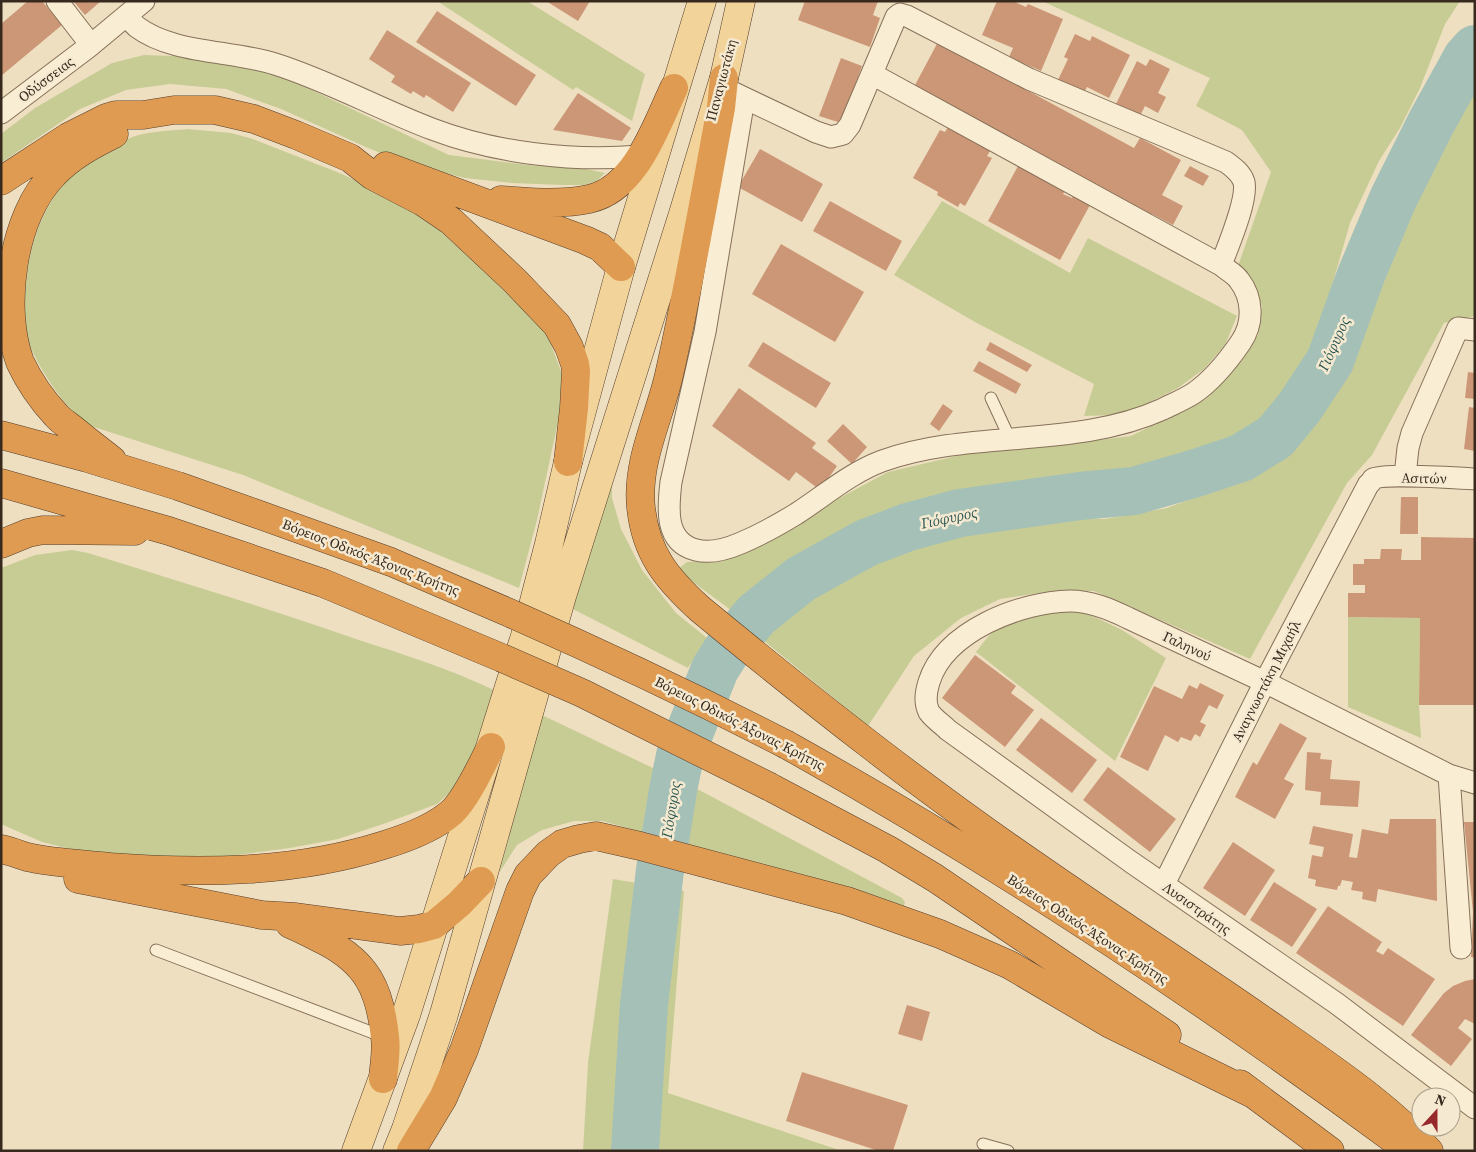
<svg xmlns="http://www.w3.org/2000/svg" width="1476" height="1152" font-family="'Source Serif 4',serif">
	<style>
		.green { fill: #c7cc95 }
		.lines { fill: none; stroke-linecap: round; stroke-linejoin: round }
		.river { stroke: #a4c0b7; stroke-width: 48 }
		.building { fill: #cc9777 }
		.lane-casing { stroke: #877059; stroke-width: 13 }
		.street-casing { stroke: #877059; stroke-width: 23 }
		.primary-casing { stroke: #553e2d; stroke-width: 29 }
		.highway-casing { stroke: #553e2d; stroke-width: 29 }
		.lane { stroke: #f9edd4; stroke-width: 11 }
		.street { stroke: #f9edd4; stroke-width: 21 }
		.primary { stroke: #f2d399; stroke-width: 28 }
		.highway { stroke: #de9b51; stroke-width: 28 }
		.highway-bridge-casing { stroke: #553e2d; stroke-width: 29; stroke-linecap: butt }
		.highway-bridge { stroke: #de9b51; stroke-width: 28 }
		.labels { text-anchor: middle; stroke-width: 5; stroke-linejoin: round; paint-order: stroke }
		.street-label { font-size: 14px; fill: #37291d; stroke: #f5ead1 }
		.water-label { font-size: 15px; font-style: italic; fill: #2c5753; stroke: #f5ead1 }
	</style>
	<rect width="100%" height="100%" fill="#eedfc1"/>
	<path class="green" d="M437,1h90l118,73 -13,47 -56,-34 -3,3z
		M1042,1h418l-15,23 -25,64 -20,40 -21,33 -29,62 -33,115 -34,68 -26,24 -43,26 -87,25 -113,12 -89,13 -67,25 -86,49 -40,31 -55,-41 10,-8 37,-2 52,-23 56,-35 56,-30 77,-18 87,-8 79,-10 75,-37 27,-29 25,-35 4,-28 -6,-20 -18,-21 33,-94 -29,-42 -46,-24 14,-28z
		M144,55l56,2 78,17 171,81 87,11 41,1 28,6 -8,8 -13,4h-21l-51,-2 -47,-5 -53,-13 -44,-17 -87,-39 -55,-20 -56,-5 -44,6 -46,19 -79,54v-29l34,-26 77,-45z
		M1475,69v247l-31,7 -72,132 -25,28 -97,176 -156,-68h-41l-53,8 -39,19 -47,38 -46,70 -110,-90 42,-38 84,-48 60,-19 91,-12h70l62,-11 95,-36 43,-42 35,-64 14,-39 60,-146 51,-99z
		M188,129l43,4 22,6 89,35 44,21 33,19 53,39 75,81 17,45 -2,24 -25,117 -18,68 -276,-113 -149,-48c-7,-5 -15,-9 -21,-16 -18,-17 -47,-63 -50,-88 -1,-7 0,-15 1,-23 2,-46 17,-98 53,-130 6,-5 15,-9 22,-14 8,-5 17,-12 26,-16 19,-9 42,-9 63,-11z
		M942,201l128,72 18,-35 149,78 -12,29 -21,24 -26,19 -34,17 -28,10 -32,1 10,-32 -119,-62 -81,-47z
		M612,483v15l9,31 21,41 34,43 31,25 -19,30 -117,-60z
		M72,550l16,3c90,28 179,55 268,86 46,15 94,30 138,51l-20,61 -18,35 -10,10 -9,8 -51,19 -48,16 -48,9 -60,8 -58,3 -98,-9 -32,-8 -41,-18v-256l34,-13z
		M1069,612l16,1 12,5 25,12 44,28 -51,103 -139,-109c5,-6 10,-14 16,-19 21,-17 51,-20 77,-21z
		M1348,617l72,1 -1,87 2,33 -73,-31z
		M542,715l159,76 201,107 3,4 -2,7 -136,-43 -165,-45h-28l-32,9 -25,15 -18,28z
		M613,879l71,12 -16,202 171,57 -1,1h-255l5,-88z"/>
	<g class="lines">
		<path class="river" d="M635,1151l9,-147 16,-134 14,-85 6,-29 35,-87 12,-19 29,-35 45,-36 65,-36 42,-16 52,-14 120,-17 54,-5 62,-18 45,-15 34,-21 24,-29 31,-47 31,-86 32,-76 38,-76 36,-65 8,-9"/>
	</g>
	<path class="building" d="M28,1h14l20,24 -61,51v-52z
		M73,1h28l-16,14z
		M546,1h44l-12,20z
		M805,1h73l-5,14 7,3 -10,29 -72,-27z
		M997,1h16l13,6 2,-3 35,15 -22,52 -32,-14 4,-9 -31,-13z
		M437,11l99,64 -20,31 -100,-64z
		M387,30l84,53 -18,29 -27,-17 -2,3 -11,-7 -2,3 -20,-12 4,-6 -26,-17z
		M1075,34l15,7 2,-5 38,19 -21,43 -22,-11 -3,6 -26,-13 10,-21 -4,-2z
		M939,40l58,34 137,74 6,-10 41,22 -19,35 21,11 -10,19 -21,-11v1l-238,-128z
		M841,58l21,8 -21,57 -22,-7z
		M1150,59l20,10 -12,24 8,4 -8,16 -13,-7 -6,12 -24,-12 22,-45 9,5z
		M578,93l53,35 -9,13 -69,-11z
		M948,127l42,24 -3,5 5,2 -27,48 -5,-3 -2,4 -21,-12 1,-3 -25,-14 27,-48 5,2z
		M760,149l63,35 -21,38 -64,-35z
		M1018,166l47,25 -2,3 9,4 1,-2 17,9 -30,55 -72,-39z
		M1190,166l19,10 -6,10 -19,-10z
		M830,201l72,40 -16,30 -73,-40z
		M781,244l83,48 -29,50 -83,-48z
		M763,342l68,41 -15,25 -68,-42z
		M990,342l42,23 -5,7 -41,-22z
		M979,361l42,23 -5,10 -43,-23z
		M1468,372l7,1v26l-10,-1z
		M739,388l77,55 -4,5 25,18 -17,24 -24,-18 -7,9 -77,-55z
		M943,404l10,7 -14,20 -9,-7z
		M1469,407l6,1v43l-11,-2z
		M843,424l24,23 -15,17 -25,-23z
		M1401,497h17v37h-18z
		M1421,537l54,1v167h-56l1,-87 -72,-1v-24h17v-8h-12v-21h11v-5h16l1,-10h21l-1,11h20z
		M975,655l41,31 -5,7 23,17 -29,37 -63,-49z
		M1200,683l24,12 -7,14 -8,-4 -9,17 6,3 -6,12 -5,-3 -4,7 -10,-4 -3,5 -13,-7 -17,36 -28,-14 34,-71 28,13 7,-14 8,4z
		M1041,718l56,42 -25,33 -56,-43z
		M1280,723l27,15 -23,41 10,5 -19,35 -40,-22 18,-35 4,3z
		M1307,752l14,1 -1,6 12,1 -2,19 30,2 -2,26 -38,-2 1,-13 -16,-2z
		M1108,767l68,52 -26,33 -67,-52z
		M1390,819h46l1,82 -59,-12 -2,13 -14,-3 1,-7 -12,-2 2,-8 -11,-2 -2,6h-2l-1,4 -22,-4 1,-6 -8,-2 4,-23 10,2 2,-10 -15,-3 4,-18 40,8 -4,23 8,1 5,-29 26,5z
		M1464,822h11v136l-4,-1 2,-45z
		M1233,842l42,28 -30,46 -42,-28z
		M1274,882l43,27 -25,38 -42,-27z
		M1328,906l54,36 -6,9 7,4 5,-7 47,31 -32,47 -107,-73z
		M1475,979v45l-10,-5 -7,9 14,11 -21,27 -40,-31 33,-42 9,-7 12,-5z
		M907,1005l23,7 -8,29 -24,-7z
		M802,1072l106,33 -15,46h-14l-93,-30z"/>
	<g class="lines">
		<g class="lane-casing">
			<path id="lane" d="M991,398l19,41
				M156,950l228,87
				M983,1144l25,7"/>
		</g>
		<g class="street-casing">
			<path id="street" d="M57,1l34,44
				M127,16c3,3 6,8 10,11 36,27 95,23 138,37 54,17 104,45 157,65 63,24 141,33 208,27
				M734,93l82,39 15,5 12,-3 7,-9 46,-108 4,-3 7,2 122,63 197,83c7,5 15,11 18,20 4,18 -16,64 -23,83
				M744,99l-39,233 -34,150c-3,25 -7,60 25,68 15,4 31,-1 45,-7 19,-8 37,-18 55,-29 28,-18 54,-41 86,-53 90,-32 193,-12 281,-52 10,-5 22,-10 31,-16 19,-13 34,-32 47,-51 13,-19 12,-44 -2,-62 -4,-6 -12,-10 -18,-15l-349,-191
				M1,113l90,-68 53,-44
				M1405,476l3,-28 4,-15 46,-105 17,2
				M1449,775l12,173
				M1475,783l-26,-8 -184,-93 -137,-64c-18,-9 -37,-17 -58,-17 -50,1 -125,30 -141,81 -3,10 -5,20 0,30 5,7 13,12 19,18l183,132 205,141 139,105
				M1164,884l101,-202 103,-197c1,-1 5,-5 5,-6 10,-6 86,-1 102,0"/>
		</g>
		<g class="primary-casing">
			<path id="primary" d="M356,1151l50,-136 119,-379 24,-92 19,-82 53,-195 81,-266
				M397,1151l9,-22 38,-115 118,-418 121,-382 41,-136 17,-77"/>
		</g>
		<g class="highway-casing">
			<path id="highway" d="M724,78l-3,30c-17,90 -32,179 -52,267 -10,44 -33,87 -28,133 5,46 26,71 59,101 113,93 228,184 349,266 78,54 157,105 234,159 51,36 104,71 146,117
				M386,166l199,74 15,7 21,20
				M1,181l67,-44 38,-19 10,-3h27l31,-5h41l39,9 42,16 54,23 23,18 50,26 28,19 64,60 42,44 12,22 6,17 1,7 -2,37 -6,54
				M501,200c30,2 59,5 88,-1 47,-10 67,-73 85,-111
				M1,435l86,23 91,28 79,28 134,48 121,52
				M112,460c-13,-10 -26,-20 -38,-30 -6,-5 -13,-9 -18,-15 -14,-15 -27,-34 -36,-53 -20,-54 -8,-146 34,-188 17,-18 38,-29 60,-40
				M1,483l168,48 154,52 179,75
				M1,544l27,-11 15,-3 92,1
				M787,745c213,119 418,255 614,400
				M770,787l117,62 48,29 232,157
				M1,849c9,2 17,5 26,8 26,6 55,7 83,10 91,7 186,6 274,-22 23,-7 50,-17 68,-33 15,-14 29,-46 39,-65
				M78,879l184,36 34,2 104,14 19,-2 15,-4 25,-21 22,-23
				M290,924c12,5 23,11 35,17 42,22 55,48 60,96 2,13 -1,28 -2,42
				M1240,1084l90,67
				M411,1151l32,-53 21,-48 56,-159 8,-16 20,-21 14,-10 17,-5 17,-3 44,10 207,55 93,33 70,31 100,59 145,71"/>
		</g>
		<use href="#lane" class="lane"/>
		<use href="#street" class="street"/>
		<use href="#primary" class="primary"/>
		<use href="#highway" class="highway"/>
		<g class="highway-bridge-casing">
			<path id="highway-bridge" d="M512,614c93,41 184,84 275,131
				M502,658l80,35 188,94"/>
		</g>
		<use href="#highway-bridge" class="highway-bridge"/>
	</g>
	<g class="labels">
		<g class="street-label">
			<text transform="translate(46 79) rotate(-37)" y="5">Οδύσσειας</text>
			<text transform="translate(721 80) rotate(-75)" y="5">Παναγιωτάκη</text>
			<text transform="translate(1424 478) rotate(1)" y="5">Ασιτών</text>
			<text transform="translate(371 557) rotate(21)" y="5">Βόρειος Οδικός Άξονας Κρήτης</text>
			<text transform="translate(1187 646) rotate(25)" y="5">Γαληνού</text>
			<text transform="translate(1266 681) rotate(-63)" y="5">Αναγνωστάκη Μιχαήλ</text>
			<text transform="translate(740 723) rotate(27)" y="5">Βόρειος Οδικός Άξονας Κρήτης</text>
			<text transform="translate(1197 908) rotate(35)" y="5">Λυσιστράτης</text>
			<text transform="translate(1088 929) rotate(33)" y="5">Βόρειος Οδικός Άξονας Κρήτης</text>
		</g>
		<g class="water-label">
			<text transform="translate(1334 344) rotate(-66)" y="5">Γιόφυρος</text>
			<text transform="translate(949 518) rotate(-12)" y="5">Γιόφυρος</text>
			<text transform="translate(671 810) rotate(-81)" y="5">Γιόφυρος</text>
		</g>
	</g>
	<rect width="1476" height="1152" fill="none" stroke="#37291d" stroke-width="5"/>
	<g transform="translate(1436 1112) rotate(21)"><circle r="24" fill="#f5ead1" stroke="#a99d89"/>
	<path d="M0-4L9 19L0 12L-9 19Z" fill="#97292d"/>
	<text y="-8" font-size="14" font-weight="bold" text-anchor="middle" fill="#37291d">N</text>
	</g>
</svg>
